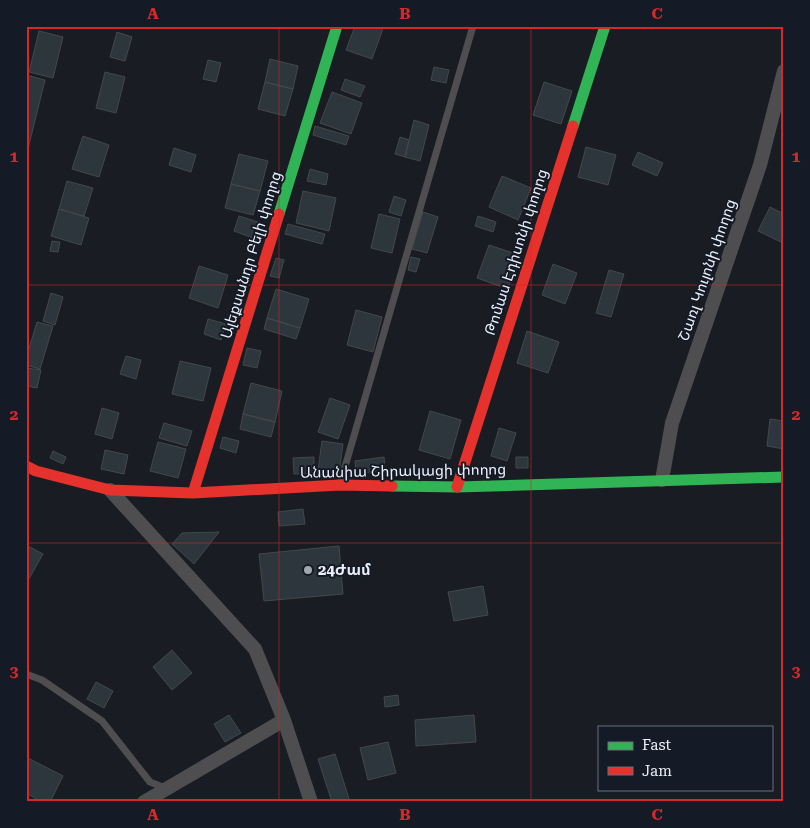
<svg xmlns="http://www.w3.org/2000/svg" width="810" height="828" font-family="'Roboto Serif','Noto Sans Armenian',serif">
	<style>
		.building { fill: #2c363c; stroke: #44484c }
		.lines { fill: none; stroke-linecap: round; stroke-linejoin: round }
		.lane { stroke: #4e4e51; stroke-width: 7 }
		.street { stroke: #4e4e51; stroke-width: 14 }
		.fast { stroke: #30b455; stroke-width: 11 }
		.jam { stroke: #e5322d; stroke-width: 11 }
		.grid { fill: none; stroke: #d62828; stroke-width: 1; stroke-opacity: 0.55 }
		.poi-dot { fill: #a2a6ad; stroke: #151b26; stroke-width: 2 }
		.labels { text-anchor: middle; stroke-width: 4; stroke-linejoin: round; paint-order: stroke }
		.street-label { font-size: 15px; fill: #ebf0f8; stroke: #151b26 }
		.poi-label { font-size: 15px; font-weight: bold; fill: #ebf0f8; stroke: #151b26; text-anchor: start }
		.neatline { fill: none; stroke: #d62828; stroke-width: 2 }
		.grid-label { font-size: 16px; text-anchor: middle; font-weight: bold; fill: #d62828 }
	</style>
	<rect width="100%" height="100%" fill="#191c22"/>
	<path class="building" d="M355,26h29l-12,33 -26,-9z
		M39,31l24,6 -10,41 -24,-6z
		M117,32l15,5 -7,24 -15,-4z
		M270,59l28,7 -5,23 -28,-7z
		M208,60l13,3 -5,19 -13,-3z
		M434,67l15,3 -3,13 -15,-3z
		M105,72l20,5 -9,36 -20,-5z
		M26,75l19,5 -19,77z
		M345,79l20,7 -5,11 -19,-7z
		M265,82l28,7 -8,27 -27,-7z
		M544,82l28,9 -11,33 -28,-9z
		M332,92l30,11 -11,31 -31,-11z
		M414,120l15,5 -9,36 -15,-4z
		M315,126l34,10 -3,9 -33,-10z
		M83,136l26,9 -10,32 -27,-8z
		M400,137l9,3 -4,17 -10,-3z
		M586,147l30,8 -8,30 -30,-8z
		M174,148l22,7 -5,17 -22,-7z
		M638,152l25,11 -6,13 -25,-11z
		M239,154l29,7 -8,30 -29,-7z
		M310,169l18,5 -2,11 -19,-4z
		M502,176l29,12 -13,32 -29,-13z
		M67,181l26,7 -9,28 -25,-7z
		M231,184l29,7 -7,24 -28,-7z
		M303,191l33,7 -7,33 -33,-8z
		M394,196l12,4 -5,16 -12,-4z
		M770,207l14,7 -1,29 -25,-12z
		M59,209l30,9 -8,27 -30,-9z
		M423,212l15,5 -11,36 -15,-4z
		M379,214l21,5 -8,34 -21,-5z
		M239,216l19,6 -5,16 -19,-7z
		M478,216l18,6 -3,10 -18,-6z
		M288,224l37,10 -3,10 -37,-10z
		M52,241l8,1 -2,10 -8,-1z
		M489,245l30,10 -11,34 -31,-11z
		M411,257l9,2 -4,13 -8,-2z
		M276,258l8,2 -5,18 -9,-2z
		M553,264l24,9 -12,31 -23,-9z
		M199,266l29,9 -10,33 -29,-10z
		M609,270l15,4 -13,43 -15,-4z
		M276,289l33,10 -9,29 -33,-10z
		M51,293l12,4 -8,28 -12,-4z
		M356,310l26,7 -9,35 -26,-7z
		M267,318l33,10 -4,11 -32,-10z
		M208,319l18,5 -5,16 -17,-6z
		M37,322l16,4 -13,43 -14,-4v-7z
		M527,331l32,11 -11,31 -31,-10z
		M247,348l14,3 -4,17 -14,-3z
		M126,356l15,4 -5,19 -16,-5z
		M180,361l31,7 -8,33 -31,-7z
		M26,368l15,2 -4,18 -11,-2z
		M251,383l31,8 -7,31 -32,-8z
		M330,398l20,7 -12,34 -20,-7z
		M102,408l17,5 -7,26 -17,-5z
		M430,411l31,9 -11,39 -31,-9z
		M243,414l32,8 -4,15 -31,-8z
		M770,419l14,2v28l-17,-3z
		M164,423l28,8 -5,15 -28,-8z
		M499,428l17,5 -9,28 -16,-5z
		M223,437l16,4 -3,12 -16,-5z
		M322,441l21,3 -4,29 -21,-3z
		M158,442l28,7 -8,29 -28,-7z
		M105,450l23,5 -4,19 -23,-5z
		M53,451l13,6 -3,7 -13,-6z
		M314,457v16l-20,1 -1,-16z
		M384,457l1,13 -29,4 -1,-13z
		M516,457h12v11h-12z
		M303,509l2,15 -26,2 -1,-14z
		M219,532l-25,32 -22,-20 10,-11z
		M26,545l17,9 -17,30z
		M339,546l4,48 -79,7 -5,-47z
		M483,586l5,29 -34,6 -6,-29z
		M172,650l20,23 -20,17 -19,-23z
		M96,682l17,9 -9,17 -17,-9z
		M398,695l1,10 -14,2 -1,-10z
		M229,715l12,18 -16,9 -11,-18z
		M474,715l2,27 -60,4 -1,-26z
		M388,742l8,31 -28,7 -8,-32z
		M335,754l15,48h-18l-14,-43z
		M26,757l37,19 -13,26h-8l-16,-9z"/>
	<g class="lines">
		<path class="lane" d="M340,484l133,-458
			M26,674l16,6 60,41 48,61 15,6"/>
		<path class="street" d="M662,480l10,-57 88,-258 24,-94
			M110,490l145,159 29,71 27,82
			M144,802l140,-82"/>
		<path class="fast" d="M573,126l32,-100
			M279,214l58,-188
			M392,486l65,1 327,-10"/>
		<path class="jam" d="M26,466l10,5 74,19 83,3 147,-8 52,1
			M457,487l116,-361
			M193,493l86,-279"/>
	</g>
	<path class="grid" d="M279,26v776M531,26v776M26,285h758M26,543h758"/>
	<circle class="poi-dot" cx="308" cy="570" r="5"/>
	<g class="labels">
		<g class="street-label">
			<text transform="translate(516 252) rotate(-72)" y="5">Թոմաս Էդիսոնի փողոց</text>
			<text transform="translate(251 255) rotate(-73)" y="5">Ալեքսանդր Բելի փողոց</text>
			<text transform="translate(707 270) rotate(-71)" y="5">Շառլ Կուլոնի փողոց</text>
			<text transform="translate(403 471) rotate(-1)" y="5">Անանիա Շիրակացի փողոց</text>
		</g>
		<g class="poi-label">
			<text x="318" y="575">24Ժամ</text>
		</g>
	</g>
	<rect width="810" height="828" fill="none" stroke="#151b26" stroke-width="55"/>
	<rect x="598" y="726" width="175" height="65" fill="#151b26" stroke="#6b707a"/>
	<rect x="608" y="742" width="25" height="8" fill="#30b455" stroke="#6b707a"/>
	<text x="642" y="750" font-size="15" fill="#ebf0f8">Fast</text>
	<rect x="608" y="767" width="25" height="8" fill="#e5322d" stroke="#6b707a"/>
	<text x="642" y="776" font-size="15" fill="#ebf0f8">Jam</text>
	<rect x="28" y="28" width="754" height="772" class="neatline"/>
	<g class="grid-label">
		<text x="153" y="19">A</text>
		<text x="405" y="19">B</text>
		<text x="657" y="19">C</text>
		<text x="14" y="162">1</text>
		<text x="796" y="162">1</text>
		<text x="14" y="420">2</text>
		<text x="796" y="420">2</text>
		<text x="14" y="677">3</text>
		<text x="796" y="677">3</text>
		<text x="153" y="820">A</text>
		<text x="405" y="820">B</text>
		<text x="657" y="820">C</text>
	</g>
</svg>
